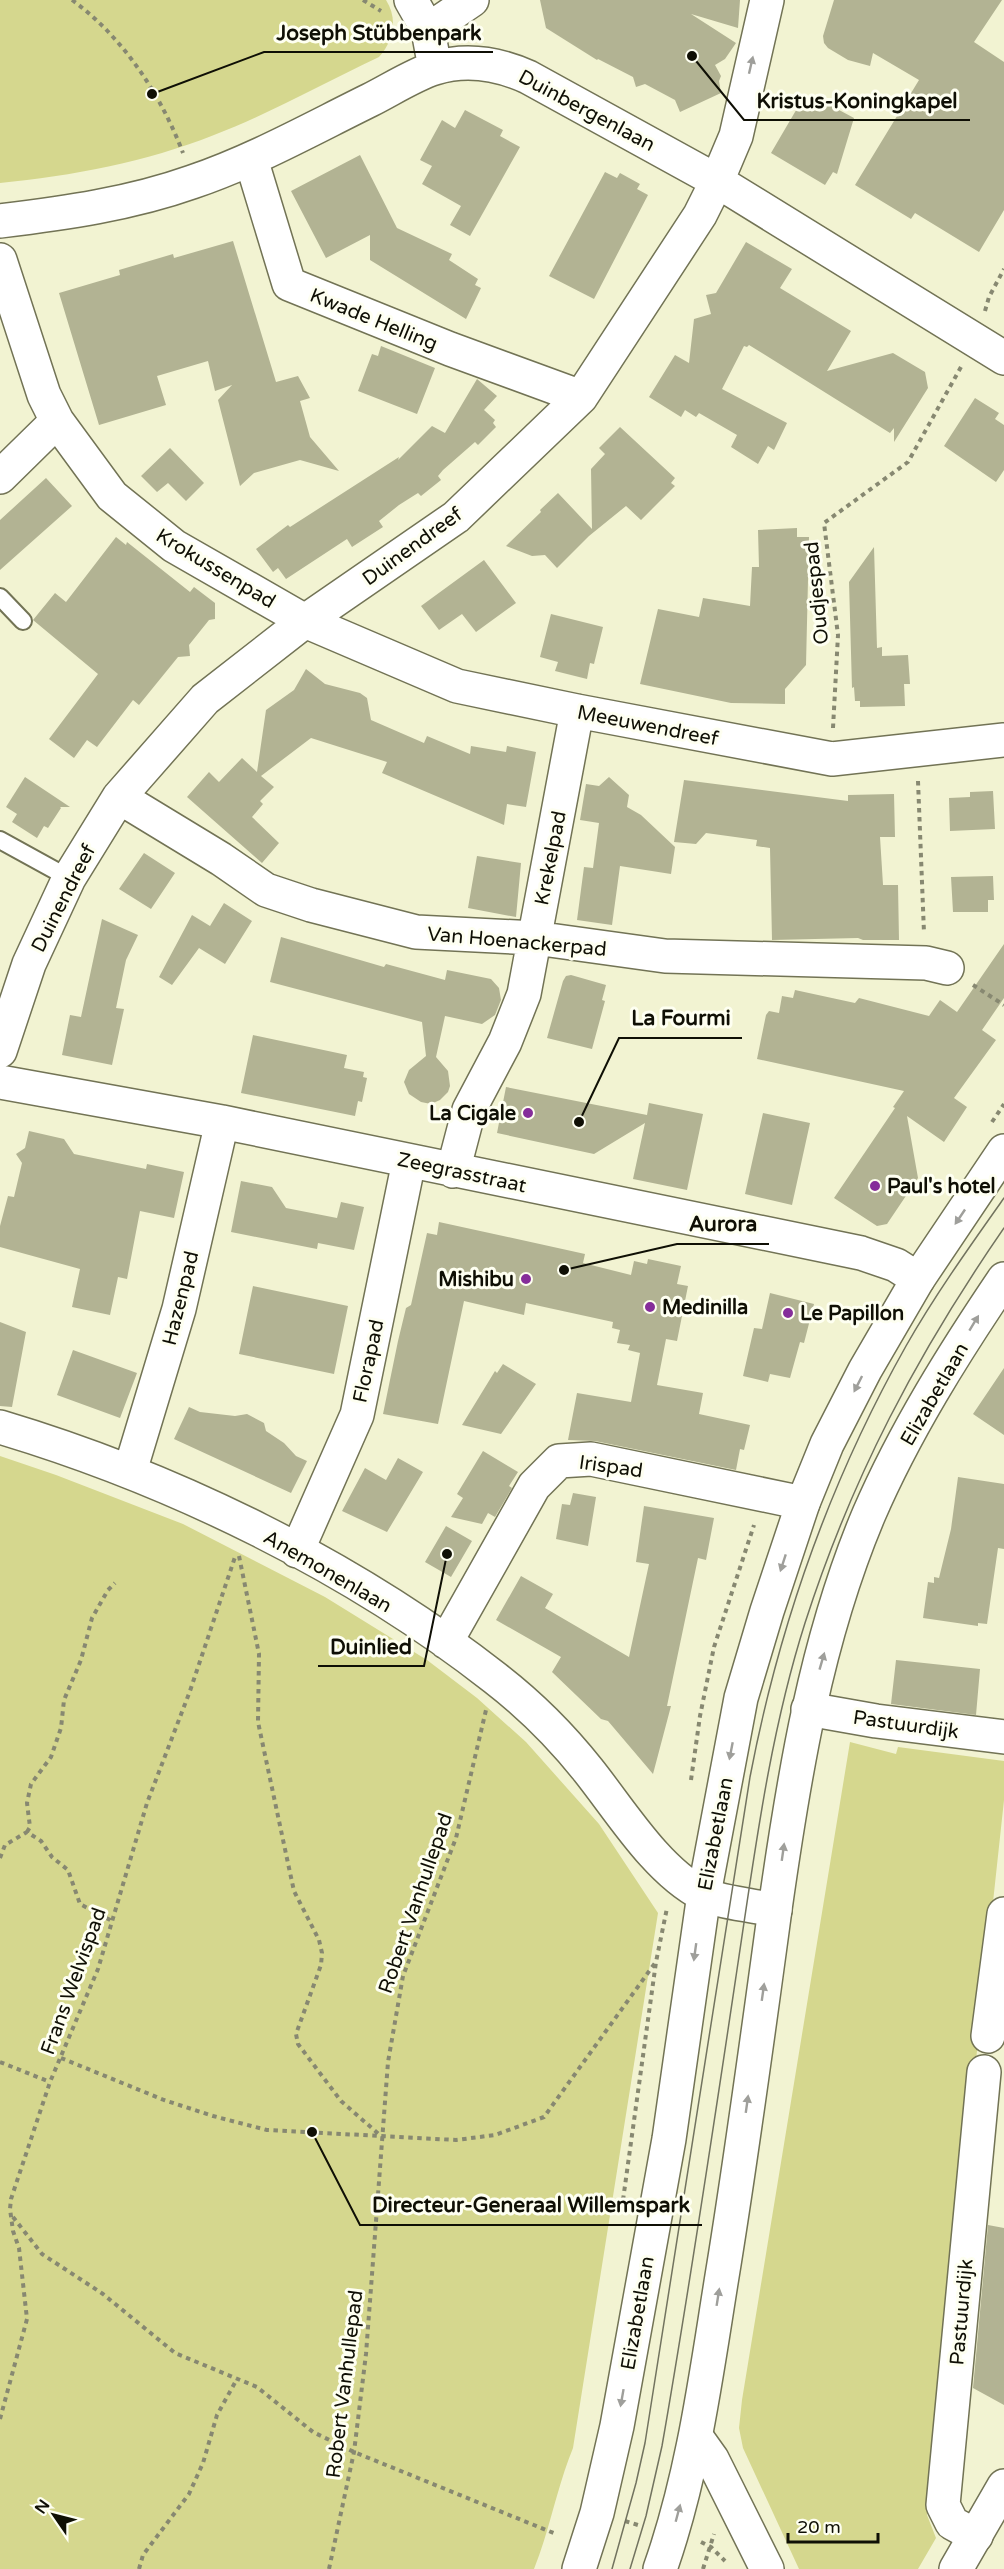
<svg xmlns="http://www.w3.org/2000/svg" width="1004" height="2569" font-family="'Varela Round',sans-serif">
	<style>
		.green { fill: #d5d78e }
		.building { fill: #b2b393 }
		.lines { fill: none; stroke-linecap: round; stroke-linejoin: round }
		.service-casing { stroke: #727355; stroke-width: 20 }
		.minor-casing { stroke: #727355; stroke-width: 36 }
		.tertiary-casing { stroke: #727355; stroke-width: 36 }
		.primary-casing { stroke: #727355; stroke-width: 36 }
		.path { stroke: #878871; stroke-width: 4; stroke-dasharray: 4.5 4.5; stroke-linecap: butt }
		.service { stroke: #fff; stroke-width: 16 }
		.minor { stroke: #fff; stroke-width: 33 }
		.tertiary { stroke: #fff; stroke-width: 33 }
		.primary { stroke: #fff; stroke-width: 33 }
		.tram { stroke: #72735f; stroke-width: 1.5 }
		.oneway { fill: #9f9f9b }
		.poi-dot { fill: #852d9a; stroke: #fefff1; stroke-width: 2 }
		.labels { text-anchor: middle; stroke-width: 6; stroke-linejoin: round; paint-order: stroke }
		.street-label { font-size: 20px; fill: #0f0f05; stroke: #fefff1 }
		.poi-label { font-size: 20px; font-weight: bold; fill: #0f0f05; stroke: #fefff1; text-anchor: start }
		.leader { fill: none; stroke: #0f0f05; stroke-width: 2 }
		.callout-dot { fill: #0f0f05; stroke: #fefff1; stroke-width: 2 }
		.callout-label { font-size: 21px; text-anchor: middle; font-weight: bold; fill: #0f0f05; stroke: #fefff1; stroke-width: 6; stroke-linejoin: round; paint-order: stroke }
	</style>
	<rect width="100%" height="100%" fill="#f2f3d2"/>
	<path class="green" d="M0,0h386c12,19 8,40 -7,57 -55,26 -108,56 -165,78 -68,27 -142,41 -214,48z
		M0,1456l56,19 127,49 142,73 102,63 50,38 49,44 73,82 59,89 -85,535c-16,39 -23,81 -39,121h-534z
		M850,1742l46,12 2,-7 106,14v39l-77,715 9,23 -18,31h-119l-56,-121 -4,-20 3,-28z"/>
	<path class="building" d="M540,0h200l-2,28 -47,-14 45,29 -11,16 -10,6 6,11 -2,5 2,12 -41,19 -5,-12 -30,-16 -9,3 -3,-10 -35,-18 -1,1 -51,-32z
		M834,0h168l-28,42 30,20v148l-25,42 -64,-39 -4,6 -56,-34 64,-105 -46,-27 -3,13 -22,-6 -20,-12 -4,-5 -1,-7z
		M802,100l19,11 5,-8 28,15 -17,56 -4,-2 -8,13 -54,-32z
		M465,110l38,20 -3,6 20,11 -50,89 -20,-11 11,-19 -39,-22 10,-18 -12,-6 22,-40 13,8z
		M360,155l37,73 55,26 -3,6 29,19 -3,6 6,3 -15,31 -96,-59v-25l-44,23 -35,-67z
		M605,172l12,6 3,-5 20,11 -3,5 11,6 -54,104 -45,-23z
		M233,241l43,141 22,-6 12,22 -10,3 10,36 29,34 -39,-11 -46,13 -14,13 -22,-86 14,-15 -17,6 -7,-30 -51,15 9,29 -67,20 -40,-132 61,-18 -1,-5 54,-16 1,4z
		M746,242l46,27 -12,19 71,43 -24,40 66,-18 32,19 3,16 -34,54v-14l-4,5 -141,-88 -2,2 -3,-1 -22,43 65,34 -13,27 -6,-4 -10,18 -27,-17 6,-12 -38,-22 -3,4 -11,-7 -4,7 -32,-20 26,-42 14,8 5,-44 17,-5 -5,-19 10,-2z
		M381,346l54,22 -18,46 -59,-23 14,-37 6,2z
		M477,379l20,17 -13,14 11,10 -2,3 3,4 -18,18 -3,-3 -32,28 -5,6 3,4 -20,16 -3,-3 -19,12 -20,16 4,6 -31,20 -5,-8 -61,40 -8,-11 -5,4 -17,-23 32,-24 2,2 109,-70 -1,3 34,-34 13,7z
		M975,398l24,15 -4,6 9,6v45l-8,12 -52,-36z
		M620,427l55,51 -4,5 4,3 -34,34 -15,-14 -37,30 -32,32 -12,-13 -13,1 -26,-10 35,-34 -1,-2 18,-17 34,36 -1,-60 14,-15 -6,-6z
		M170,448l34,35 -18,18 -18,-18 -11,9 -16,-16z
		M46,478l26,28 -72,64v-50z
		M797,528v9h12l-3,128 -21,24v15l-54,-1 -91,-19 18,-75 41,8 4,-19 47,8 2,-39h7l-1,-37z
		M116,537l10,8 1,-3 63,50 4,-5 21,16v16l-6,1 -20,25 1,11 -12,1 -39,48 -6,-5 -36,47 -10,-7 -13,18 -25,-19 49,-65 -65,-54 22,-27 11,9z
		M874,547l3,101 5,-1v9l26,-1 2,29h-6l1,22 -45,1v-6h-5l-1,-14 -2,1 -3,-106z
		M484,560l32,43 -40,29 -14,-18 -23,16 -18,-24z
		M551,614l52,13 -9,37 -4,-1 -3,16 -32,-8 3,-9 -18,-5z
		M306,669l19,15 35,9 7,5 4,22 53,23 3,-7 43,18 1,-8 35,6 1,-6 29,6 -10,55 -19,-3 -3,21 -122,-52 5,-11 -76,-24 -50,38 13,11 -14,14 3,3 -11,13 27,26 -17,20 -75,-66 22,-25 10,10 23,-24 15,14 9,-62 28,-20z
		M25,777l45,30h-10l1,1 -13,20 -4,-2 -7,12 -25,-16 5,-8 -11,-7z
		M609,777l20,18 -2,12 14,8 34,32 -4,27 -51,-8 -8,59 -35,-5 7,-53 9,1 6,-45 -19,-3 6,-36 13,2z
		M684,780l164,21v-6l46,-1 1,43h-15l3,48h15l1,55h-36l-5,-2 -86,2 -2,-92 -14,-2 1,-6 -51,-7 -10,11 -22,-2z
		M993,791l2,38 -45,2 -1,-33 21,-1v-5z
		M144,853l31,20 -24,36 -32,-20z
		M477,856l44,7 -5,54 -48,-9z
		M993,876l1,24h-6v12h-35l-2,-35z
		M224,903l28,18 -27,43 -26,-16 -27,37 -13,-8 33,-62 18,11z
		M102,919l36,16 -12,25 -10,48 8,1 -12,56 -50,-10 8,-40 11,2z
		M281,937l103,30 2,-3 59,16 2,-10 44,9 8,9 2,12 -6,15 -13,9 -37,-8 -9,41 12,14 2,15 -2,6 -8,8 -9,4 -10,-2 -12,-8 -5,-12 5,-12 17,-14 -4,-34 -152,-40z
		M1004,944v54l-22,32 14,10 -42,58 13,9 -23,35 -37,-26 11,62 -31,46 -10,2 -43,-28 61,-90 -2,-1 11,-16 -147,-32 9,-44 3,-4 10,2 3,-17 11,2 2,-8 60,13 4,-5 70,18 11,-16 17,12z
		M571,975l35,10 -4,15 3,1 -13,48 -45,-11 16,-57 3,-5z
		M253,1035l94,20 -3,13 20,4 -1,5 4,1 -5,24 -4,-1 -3,15 -114,-23z
		M506,1087l141,28 2,-12 54,11 -16,76 -54,-11 12,-56 -51,31 -97,-21z
		M763,1113l47,10 -18,82 -47,-11z
		M29,1131l35,8 10,15 72,15 1,-5 37,8 -10,46 -34,-7 -13,68 -9,-2 -8,38 -38,-8 8,-38 -80,-22v-21l8,-30 6,1 8,-34 -6,-9 9,-6z
		M241,1181l31,6 14,21 51,10 4,-16 23,5 -10,43 -36,-7 -1,6 -86,-17z
		M439,1222l146,32 -2,9 48,12 3,-14 13,3 1,-5 33,7 -4,18 11,2 -11,55 -11,-2 -9,46 46,8 -4,21 51,11 -6,25 -4,-1 -4,21 -141,-29 -27,-1 9,-47 54,9 9,-49 -12,-3 2,-5 -13,-2 3,-13 -8,-2 1,-6 -87,-19 -2,12 -60,-14 -26,123 -55,-10 15,-73 8,-33 5,-3 16,-72 10,2z
		M253,1286l95,20 -14,68 -95,-20z
		M770,1293l44,11 -10,39 -4,-1 -10,36 -20,-4 -2,8 -25,-6 11,-48 8,1z
		M0,1322l26,10 -14,75 -12,-1z
		M73,1350l64,23 -17,45 -63,-23z
		M503,1364l33,20 -35,50 -39,-9 33,-54 2,2z
		M1004,1368v67l-31,-21z
		M189,1407l11,5 35,4 12,-2 17,9 2,8 18,12 12,13 11,5 -16,32 -117,-54z
		M483,1451l35,21 -9,14 3,2 -17,29 -7,-4 -6,11 -31,-7 12,-19 -6,-4z
		M398,1458l25,14 -36,60 -45,-21 23,-43 21,12z
		M958,1477l46,7v65l-6,-1 -11,76 -9,-1v3l-55,-8 5,-36 6,1v-6l5,1 12,-49z
		M573,1493l23,4 -8,49 -32,-7 6,-35 8,1z
		M644,1506l70,12 -8,42 -8,-2 -31,148h4l-18,68 -45,-53 -7,-2 -49,-47 9,-15 -65,-37 25,-44 32,18 -8,14 84,49 20,-93 -13,-2z
		M446,1526l26,15 -21,36 -26,-15z
		M896,1660l84,9 -4,46 -85,-11z
		M988,2225l16,3v177l-31,-17z"/>
	<g class="lines">
		<g class="service-casing">
			<path id="service" d="M0,597l23,24
				M0,840l69,38"/>
		</g>
		<g class="minor-casing">
			<path id="minor" d="M411,0l17,30 7,38
				M428,30l44,-30
				M251,159l38,125 161,65 131,48
				M0,221c65,-8 130,-17 192,-39 62,-21 119,-53 178,-82 20,-10 45,-26 65,-32 32,-10 64,-4 93,9l189,104 287,177
				M0,260l44,135 13,26 55,75 62,50 131,75 152,65 120,25 255,48 172,-19
				M0,477l57,-56
				M119,797l102,62 45,31 45,15 105,27 119,6 130,18 261,7 21,5
				M0,1051l29,-87 40,-86 50,-81 86,-98 100,-78 151,-104 125,-120 119,-182 17,-34 19,-45 31,-136
				M0,1082l222,40 639,131 35,12 22,14
				M453,1171l16,-61 36,-68 19,-48 53,-283
				M0,1427c174,52 352,139 495,251 35,27 66,58 93,92 32,40 68,100 114,124 16,8 54,12 73,16
				M130,1471l49,-162 43,-187
				M297,1551l60,-136 52,-254
				M446,1642l88,-156 25,-25 32,-2 212,44
				M808,1709l68,12 128,16
				M988,2036l16,-122
				M976,2536l-24,-13 -9,-18 41,-433"/>
		</g>
		<g class="tertiary-casing">
			<path id="tertiary" d="M697,2438l15,21 55,110
				M956,2569l48,-83"/>
		</g>
		<g class="primary-casing">
			<path id="primary" d="M579,2569l18,-56 20,-87 52,-287 35,-245 37,-196 26,-87 36,-108 24,-59 38,-74 53,-91 86,-128
				M660,2569c35,-99 47,-202 64,-305 19,-118 35,-237 51,-355 19,-134 41,-270 94,-395 36,-83 85,-161 135,-235"/>
		</g>
		<path class="path" d="M72,0c51,37 89,95 111,153
			M363,0l18,11
			M985,311l4,-14 15,-28
			M833,728l5,-93 -14,-112 84,-61 53,-95
			M918,781l6,152
			M973,985l31,20
			M992,1122l12,-18
			M239,1556l20,98 -1,68 31,146 5,23 25,49 3,13 -1,12 -25,69 2,10 43,57 41,36
			M691,1780l9,-64 14,-69 40,-122
			M27,1832l3,-5 -3,-24 4,-19 20,-27 10,-29 3,-28 17,-40 11,-42 16,-28 7,-7
			M0,1858l5,-13 22,-13 14,9 11,16 16,13 12,34 32,17
			M61,2058l103,42 49,16 54,14 189,10 39,-5 49,-18 111,-154
			M0,2062l50,20
			M623,2200l33,-238 11,-54
			M13,2217l29,37 61,40 72,59 82,34 56,45 41,20 202,82
			M0,2419l27,-100 -8,-71 -6,-17 -3,-22 1,-10 39,-117 48,-113 49,-166 43,-112 46,-137
			M625,2521l16,5
			M701,2542l10,5 14,14
			M139,2569l4,-14 46,-61 14,-31 14,-48 20,-36
			M329,2569l25,-117 12,-98 22,-292 15,-86 53,-138 30,-128
			M703,2569l11,-35"/>
		<use href="#service" class="service"/>
		<use href="#minor" class="minor"/>
		<use href="#tertiary" class="tertiary"/>
		<use href="#primary" class="primary"/>
		<path class="tram" d="M612,2569l24,-86 9,-40 105,-666c29,-152 80,-296 156,-431 29,-51 64,-100 98,-148
			M630,2569l16,-53 16,-70c28,-160 52,-322 76,-483 17,-113 32,-230 67,-340 47,-146 112,-269 199,-395"/>
	</g>
	<defs><path id="oneway-solid" d="M-6-.8H1V-3.2L6.5 0L1 3.2V.8H-6Z" transform="scale(1.5)"/></defs>
	<g class="oneway">
		<use href="#oneway-solid" transform="translate(751 65) rotate(-77)"/>
		<use href="#oneway-solid" transform="translate(960 1217) rotate(124)"/>
		<use href="#oneway-solid" transform="translate(974 1323) rotate(-59)"/>
		<use href="#oneway-solid" transform="translate(858 1384) rotate(117)"/>
		<use href="#oneway-solid" transform="translate(783 1563) rotate(108)"/>
		<use href="#oneway-solid" transform="translate(822 1661) rotate(-74)"/>
		<use href="#oneway-solid" transform="translate(731 1751) rotate(101)"/>
		<use href="#oneway-solid" transform="translate(783 1852) rotate(-82)"/>
		<use href="#oneway-solid" transform="translate(695 1952) rotate(98)"/>
		<use href="#oneway-solid" transform="translate(763 1992) rotate(-82)"/>
		<use href="#oneway-solid" transform="translate(747 2104) rotate(-82)"/>
		<use href="#oneway-solid" transform="translate(718 2297) rotate(-81)"/>
		<use href="#oneway-solid" transform="translate(622 2398) rotate(100)"/>
		<use href="#oneway-solid" transform="translate(678 2513) rotate(-75)"/>
	</g>
	<g class="poi-dot">
		<circle cx="528" cy="1113" r="6"/>
		<circle cx="875" cy="1186" r="6"/>
		<circle cx="526" cy="1279" r="6"/>
		<circle cx="650" cy="1307" r="6"/>
		<circle cx="788" cy="1313" r="6"/>
	</g>
	<g class="labels">
		<g class="street-label">
			<text transform="translate(587 110) rotate(28)" y="7">Duinbergenlaan</text>
			<text transform="translate(374 319) rotate(22)" y="7">Kwade Helling</text>
			<text transform="translate(412 546) rotate(-36)" y="7">Duinendreef</text>
			<text transform="translate(216 568) rotate(31)" y="7">Krokussenpad</text>
			<text transform="translate(816 593) rotate(-96)" y="7">Oudjespad</text>
			<text transform="translate(648 725) rotate(11)" y="7">Meeuwendreef</text>
			<text transform="translate(550 858) rotate(-79)" y="7">Krekelpad</text>
			<text transform="translate(63 898) rotate(-63)" y="7">Duinendreef</text>
			<text transform="translate(517 941) rotate(5)" y="7">Van Hoenackerpad</text>
			<text transform="translate(462 1172) rotate(12)" y="7">Zeegrasstraat</text>
			<text transform="translate(180 1298) rotate(-76)" y="7">Hazenpad</text>
			<text transform="translate(368 1361) rotate(-78)" y="7">Florapad</text>
			<text transform="translate(934 1394) rotate(-60)" y="7">Elizabetlaan</text>
			<text transform="translate(611 1466) rotate(8)" y="7">Irispad</text>
			<text transform="translate(328 1571) rotate(30)" y="7">Anemonenlaan</text>
			<text transform="translate(906 1724) rotate(8)" y="7">Pastuurdijk</text>
			<text transform="translate(715 1834) rotate(-79)" y="7">Elizabetlaan</text>
			<text transform="translate(415 1903) rotate(-71)" y="7">Robert Vanhullepad</text>
			<text transform="translate(73 1981) rotate(-70)" y="7">Frans Welvispad</text>
			<text transform="translate(961 2312) rotate(-85)" y="7">Pastuurdijk</text>
			<text transform="translate(637 2313) rotate(-80)" y="7">Elizabetlaan</text>
			<text transform="translate(344 2384) rotate(-83)" y="7">Robert Vanhullepad</text>
		</g>
		<g class="poi-label">
			<text x="516" y="1120" text-anchor="end">La Cigale</text>
			<text x="887" y="1193">Paul's hotel</text>
			<text x="514" y="1286" text-anchor="end">Mishibu</text>
			<text x="662" y="1314">Medinilla</text>
			<text x="800" y="1320">Le Papillon</text>
		</g>
	</g>
	<path class="leader" d="M152 94L264 52H493M692 56L744 120H970M579 1122L619 1038H742M564 1270L677 1244H769M447 1554L424 1666H318M312 2132L360 2225H702"/>
	<g class="callout-dot">
		<circle cx="152" cy="94" r="6"/>
		<circle cx="692" cy="56" r="6"/>
		<circle cx="579" cy="1122" r="6"/>
		<circle cx="564" cy="1270" r="6"/>
		<circle cx="447" cy="1554" r="6"/>
		<circle cx="312" cy="2132" r="6"/>
	</g>
	<g class="callout-label">
		<text x="379" y="40">Joseph Stübbenpark</text>
		<text x="857" y="108">Kristus-Koningkapel</text>
		<text x="681" y="1025">La Fourmi</text>
		<text x="723" y="1231">Aurora</text>
		<text x="371" y="1654">Duinlied</text>
		<text x="531" y="2212">Directeur-Generaal Willemspark</text>
	</g>
	<g transform="translate(54 2515) rotate(305)" stroke="#fefff1" stroke-width="4.5" paint-order="stroke">
	<path d="M0-4.5L10 22L0 15L-10 22Z" fill="#0f0f05"/>
	<text y="-9" font-size="16" font-weight="bold" text-anchor="middle" fill="#0f0f05">N</text>
	</g>
	<path d="M788 2533v9h90v-9" fill="none" stroke="#0f0f05" stroke-width="3"/>
	<text x="797" y="2533" font-size="18" fill="#0f0f05" stroke="#fefff1" stroke-width="4.5" paint-order="stroke">20 m</text>
</svg>
